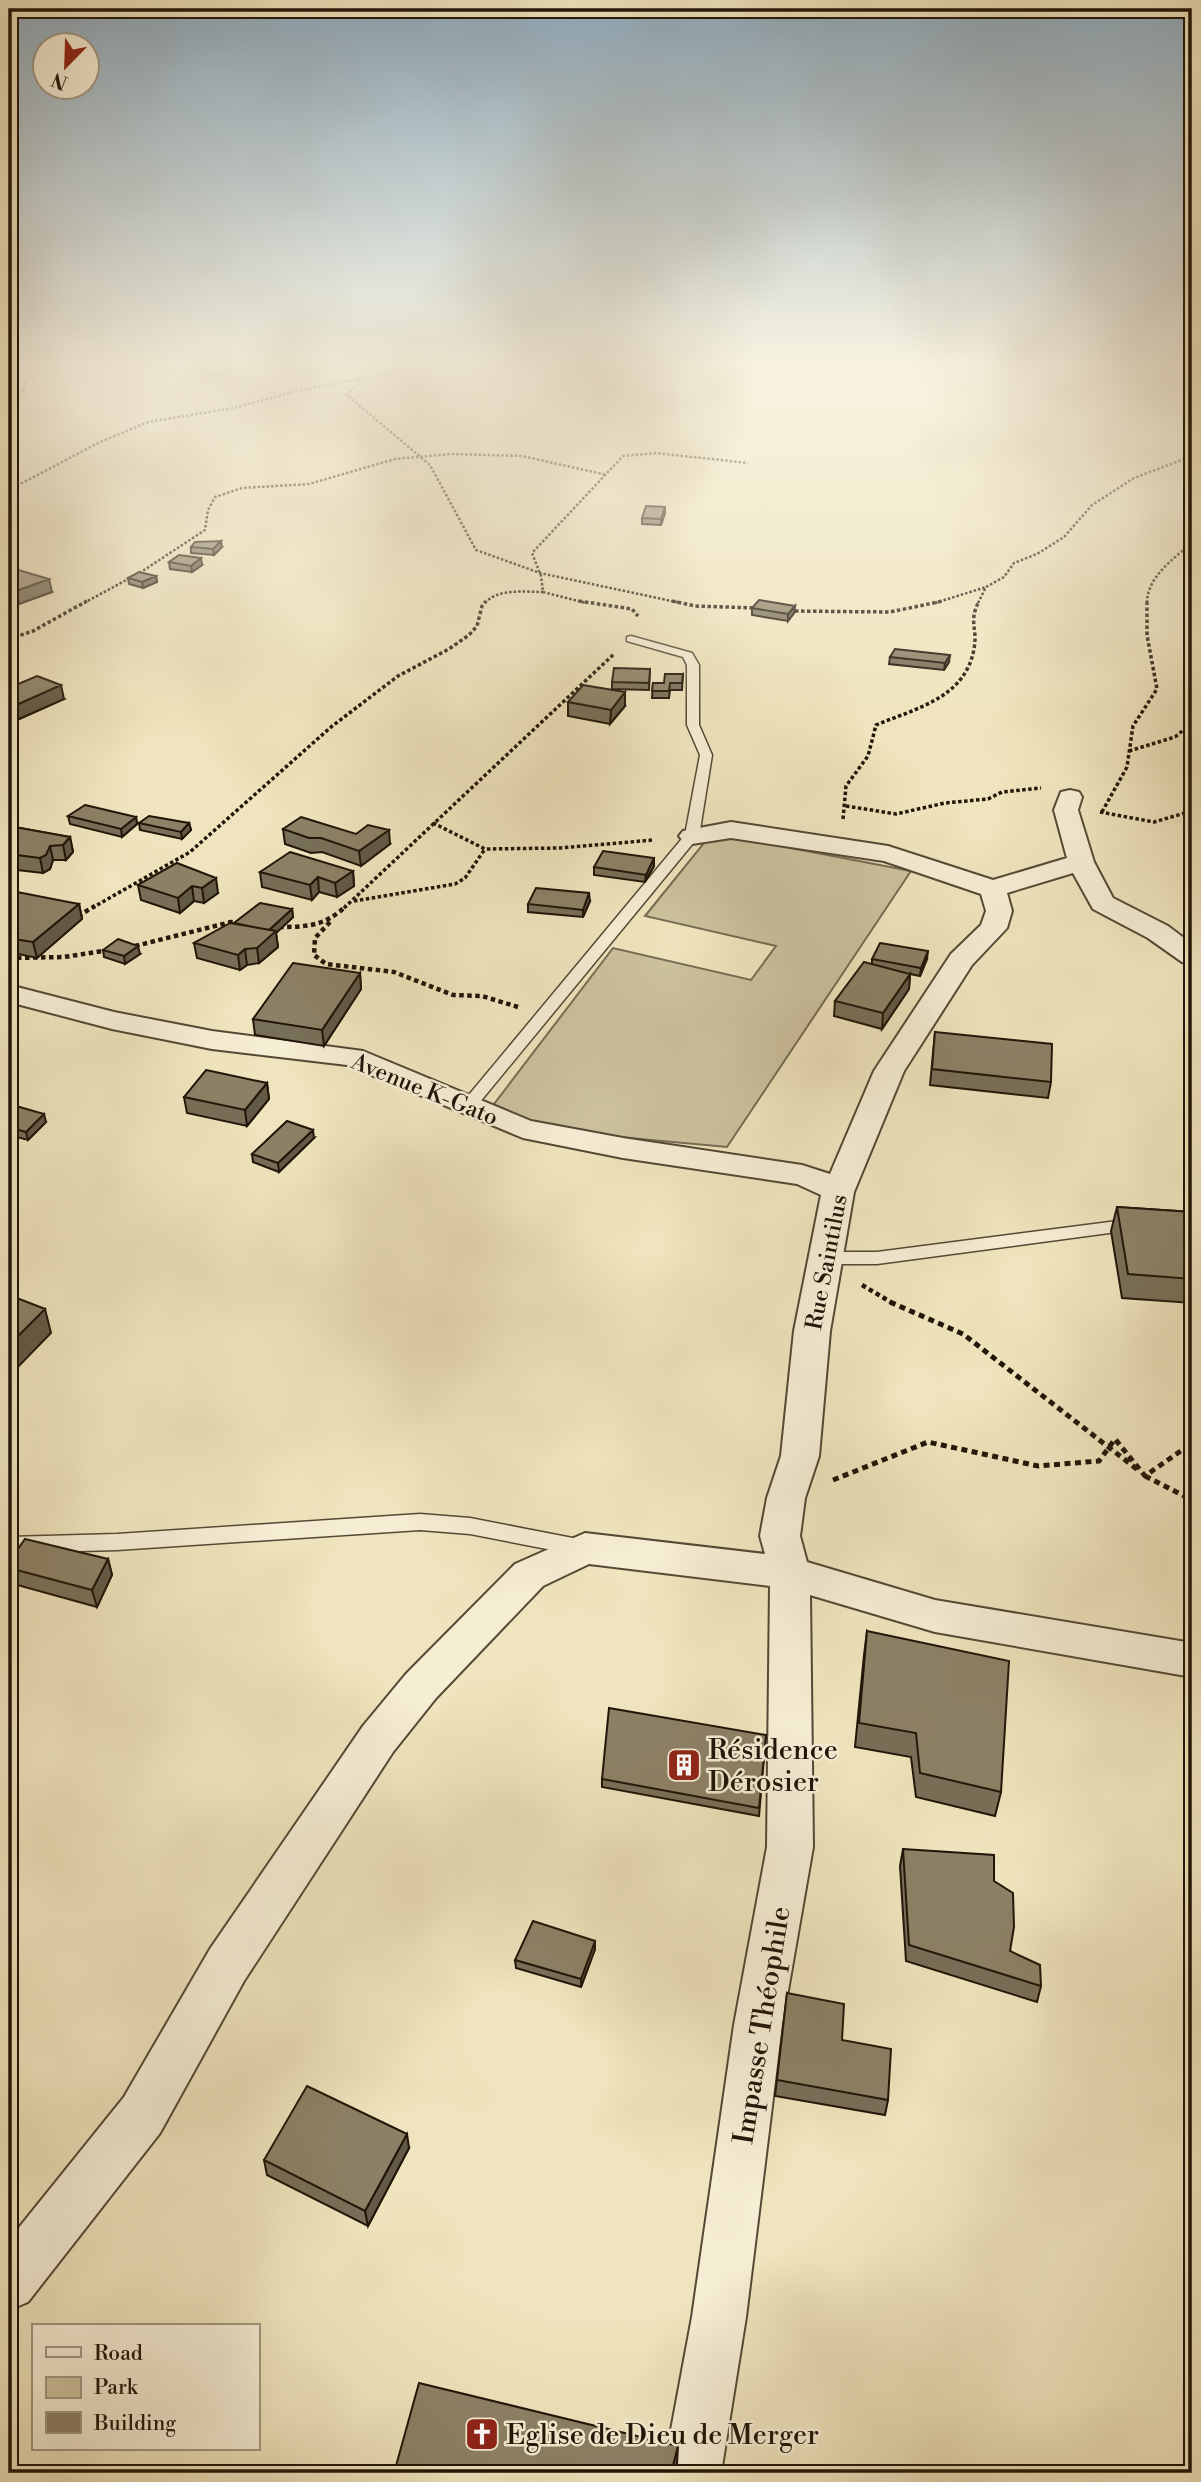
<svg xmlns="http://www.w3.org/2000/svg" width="1201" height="2482" font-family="'Libre Bodoni',serif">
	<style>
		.green { fill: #ccc19e; stroke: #766b53; stroke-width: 2 }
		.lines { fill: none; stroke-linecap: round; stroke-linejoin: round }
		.service-casing { stroke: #544935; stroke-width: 3 }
		.minor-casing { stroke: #544935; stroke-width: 4 }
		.path-far3 { stroke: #211508; stroke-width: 2.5; stroke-dasharray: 2.5 2; stroke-linecap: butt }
		.path-far2 { stroke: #211508; stroke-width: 3.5; stroke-dasharray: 3.5 2.5; stroke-linecap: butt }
		.path-far1 { stroke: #211508; stroke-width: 4.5; stroke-dasharray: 4.5 3.5; stroke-linecap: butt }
		.path { stroke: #211508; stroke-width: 5; stroke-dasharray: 6 4.5; stroke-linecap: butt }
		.service { fill: #f5edd4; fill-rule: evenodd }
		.minor { fill: #f5edd4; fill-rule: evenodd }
		.wall { fill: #786f58; stroke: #211508; stroke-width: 2 }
		.shaded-wall { fill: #625a47; stroke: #211508; stroke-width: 2 }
		.building { fill: #8c8166; stroke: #211508; stroke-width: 2 }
		.labels { text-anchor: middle; stroke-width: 5; stroke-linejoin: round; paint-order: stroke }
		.street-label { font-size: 23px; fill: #211508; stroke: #f5edd4 }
		.near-poi-label { font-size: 28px; fill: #211508; stroke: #f5edd4; text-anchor: start }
		.near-street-label { font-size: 28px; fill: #211508; stroke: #f5edd4 }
	</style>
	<rect width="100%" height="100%" fill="#efe4bd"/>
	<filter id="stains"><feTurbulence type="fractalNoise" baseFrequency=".00286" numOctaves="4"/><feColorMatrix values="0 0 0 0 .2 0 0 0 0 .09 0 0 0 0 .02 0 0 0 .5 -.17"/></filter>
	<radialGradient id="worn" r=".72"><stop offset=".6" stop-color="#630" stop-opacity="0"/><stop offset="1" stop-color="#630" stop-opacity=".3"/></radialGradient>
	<path class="green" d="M712,833l199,38 -184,276 -174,-16 -62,-23 122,-160 138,32 25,-34 -131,-30z"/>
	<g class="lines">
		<g class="service-casing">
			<path id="service" d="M631,636l61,17 7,12v60l13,30 -13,81 -224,272h-12l-2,-3 2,-3 222,-267 15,-80 -13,-30v-60l-4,-8 -56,-16v-4z
				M1133,1219l9,6 -3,4 -262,35h-52l-9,-6 9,-6h52z
				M420,1514l50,4 113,22 7,2 3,6 -3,6 -7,2 -113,-22 -50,-4 -303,20 -108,3v-16l108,-3z"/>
		</g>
		<g class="minor-casing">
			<path id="minor" d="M1070,790l9,2 3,5 -4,13 16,52 19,36 55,28 24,18v20l-10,-2 -34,-24 -55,-29 -20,-36 -66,20 5,18 -5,17 -35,37 -68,106 -50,121 -24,139 -11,125 -14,42 -5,38 7,26 128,38 257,43v34l-257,-45 -125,-37 3,252 -31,178 -36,292 -25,156h-58l29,-156 42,-292 33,-178 3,-261 -181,-22 -46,22 -107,112 -43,54 -149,229 -84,152 -132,169 -19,8v-70l115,-143 86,-148 153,-223 43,-52 109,-110 70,-31 180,21 -5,-18 7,-38 14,-42 13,-125 27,-136 -24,-11 -174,-26 -100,-20 -176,-73 -135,-16 -100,-20 -103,-27v-17l105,27 98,19 151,20 168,70 92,17 179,27 28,9 44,-103 77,-117 30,-29 5,-14 -5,-17 -97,-33 -153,-23 -39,6 -9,-3 -4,-5 4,-5 48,-9 157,24 105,34 74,-22 -13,-48 7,-18z"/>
		</g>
		<path class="path-far3" d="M155,367l64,8 7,-3 -3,-5
			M372,367l9,6
			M364,377l-17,18 83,70 46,85 64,23 141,30
			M9,398l15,-7 1,-10 24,-11 26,-3
			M9,490l89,-47 50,-21 86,-14 63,-17 121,-24
			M543,592l43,11
			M84,603l57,-31 64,-42 3,-20 7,-13 27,-9 67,-4 86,-25 55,-5 72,2 85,19
			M485,603c13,-15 40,-11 58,-11l-2,-16 -9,-23 91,-97 33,-3 92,10
			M935,603l51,-16
			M978,603l8,-16 18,-10 10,-14 23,-9 27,-17 28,-32 42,-27 58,-22
			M1147,603c0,-26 27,-45 45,-60"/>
		<path class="path-far2" d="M579,601l53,8 6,7
			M672,601l23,5 61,2
			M789,611l101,1 53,-11
			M9,639l24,-8 54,-30
			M1129,751l46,-14 17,-14
			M846,806l50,8 49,-11 43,-4 14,-7 39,-4
			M1100,812l54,10 38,-11
			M1102,812l25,-45 6,-41 24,-37 -10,-54v-34
			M843,819l3,-33 22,-30 8,-31c41,-17 89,-27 98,-76 4,-22 -6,-26 5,-48
			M433,823l52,26 75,-1 93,-8
			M354,901l101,-17 10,-6 20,-29
			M92,908l98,-56 141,-125 67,-51 51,-27 20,-14 8,-9 5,-20 4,-5
			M344,908l270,-254"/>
		<path class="path-far1" d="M78,916l17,-10
			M330,922l-15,16 -1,17 12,9 68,8 59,23 29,1 36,11
			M279,927c28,0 46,-1 67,-21
			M135,946l96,-24 7,1
			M9,952l13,-5
			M9,958l55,-1 45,-7
			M862,1285l32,19"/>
		<path class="path" d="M890,1302l73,32 175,136
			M1145,1476l47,24
			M833,1480l95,-38 110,24 61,-5 16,-22 30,37 47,-33"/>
		<use href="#service" class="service"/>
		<use href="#minor" class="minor"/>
	</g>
	<path class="wall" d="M665,513l-4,12 -19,-1v-6z
		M191,547h31l-8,8 -23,-2z
		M169,562l33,3 -10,7 -22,-3z
		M9,572l43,20 -33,12 -10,-3z
		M156,576l1,6 -14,6 -14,-4 -1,-6z
		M752,608l42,5 -6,8 -36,-6z
		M890,657l59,5 -5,8 -55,-6z
		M650,669l-1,21 -37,-1v-7z
		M683,674l-1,16h-12l-1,8h-17l1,-15h11z
		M9,688l55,11 -47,21 -4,-2 1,6 -5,4z
		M568,702l57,4 -15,18 -42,-8z
		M68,816l68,1 1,7 -15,13 -52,-13z
		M139,823h50l2,7 -9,9 -42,-9z
		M9,826l61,11 3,15 -7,8h-13l-3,9 -7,4 -34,-4z
		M283,829l107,15 -29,22 -39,-14 -11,1 -26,-9z
		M654,858v8l-9,16 -51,-7v-8z
		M177,863l41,30 -14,10 -10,-2 -14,12 -39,-13 -3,-15z
		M353,871l1,15 -17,11 -18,-5 -7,8 -50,-13 -2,-15z
		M9,899l70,5 3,15 -45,39 -19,-4 -2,-5 -7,-2z
		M590,901l-7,16 -55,-5v-8z
		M292,909l1,8 -17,16 2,14 -19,16 -12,2 -7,5 -43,-12 -3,-15 40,-20z
		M103,950l37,4 -15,10 -21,-7z
		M872,959h55l-7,17 -10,-2 -1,15 -27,40 -48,-13 1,-15 37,-37z
		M360,973l1,16 -37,57 -69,-11 -2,-16z
		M935,1032l116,50 -3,16 -118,-13z
		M267,1083l2,16 -22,27 -60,-13 -3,-16z
		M9,1104l37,18 -18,18 -19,-5z
		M314,1138l-35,34 -26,-10 -1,-8z
		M1117,1207l75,5v91l-70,-5 -11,-67z
		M108,1559l4,16 -15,32 -87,-24 -1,-5v-10z
		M867,1631l134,161 -6,24 -79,-19 -5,-40 -56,-10 9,-92z
		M766,1735l-7,81 -157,-29v-8z
		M903,1849l91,32 16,70 31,35 -4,16 -131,-41 -6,-95z
		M595,1941v8l-14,38 -65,-19 -1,-8z
		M787,1993l55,47 46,60 -3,15 -110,-19z
		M409,2148l-41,78 -101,-51 -3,-15z"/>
	<path class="shaded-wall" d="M296,367h30v2l-29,3z
		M665,507v6l-4,12v-6z
		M221,541l1,6 -8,8 -1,-6z
		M201,558l1,7 -10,7 -1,-6z
		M156,576l1,6 -14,6 -1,-6z
		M49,579l3,13 -33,12 -3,-13z
		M795,606l-1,7 -6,8v-7z
		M950,655l-1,7 -5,8 1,-7z
		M61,685l3,14 -47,21 -3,-14z
		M625,692v14l-15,18 1,-14z
		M13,717l1,7 -5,4v-8z
		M136,817l1,7 -15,13 -1,-8z
		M189,823l2,7 -9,9 -1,-7z
		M389,830l1,14 -29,22 -2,-15z
		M70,837l3,15 -7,8 -3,-15z
		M50,846l3,14 -3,9 -7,4 -3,-15z
		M654,858v8l-9,16 1,-7z
		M353,871l1,15 -17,11 -2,-14z
		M318,877l1,15 -7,8 -2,-15z
		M216,878l2,15 -14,10 -2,-15z
		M192,886l2,15 -14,12 -2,-15z
		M589,893l1,8 -7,16v-7z
		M79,904l3,15 -45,39 -4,-16z
		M292,909l1,8 -17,16 2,14 -19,16 -2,-15 9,-15z
		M138,946l2,8 -15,10 -1,-8z
		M245,949l2,16 -7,5 -2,-15z
		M928,951l-1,8 -7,17 1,-8z
		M360,973l1,16 -37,57 -2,-16z
		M910,974l-1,15 -27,40 1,-16z
		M267,1083l2,16 -22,27 -2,-16z
		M44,1114l2,8 -18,18 -2,-8z
		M313,1130l1,8 -35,34 -1,-9z
		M45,1309l6,24 -42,43v-31z
		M108,1559l4,16 -15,32 -5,-17z
		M595,1941v8l-14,38v-8z
		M407,2134l2,14 -41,78 -3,-15z
		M678,2446l-1,19 -2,8h-4z"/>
	<path class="building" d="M646,506l19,1 -4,12 -19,-1z
		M221,541l-8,8 -22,-2 4,-5z
		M179,555l22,3 -10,8 -22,-4z
		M15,569l34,10 -33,12 -7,-2v-17z
		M139,572l17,4 -14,6 -14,-4z
		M759,600l36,6 -7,8 -36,-6z
		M895,649l55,6 -5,8 -55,-6z
		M614,668l36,1 -1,14 -37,-1z
		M665,674h18l-1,9h-12l-1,8h-17l1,-8h11z
		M37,676l24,9 -47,21 -5,-2v-16z
		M583,685l42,7 -14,18 -43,-8z
		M85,805l51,12 -15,12 -53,-13z
		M149,816l40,7 -8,9 -42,-9z
		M301,817l55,17 12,-9 21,5 -30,21 -38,-13h-12l-26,-9z
		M9,826l61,11 -7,8 -13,1 -4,9 -6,3 -31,-4z
		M603,851l51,7 -8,17 -52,-8z
		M290,852l63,19 -18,12 -17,-6 -8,8 -50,-13z
		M177,863l39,15 -14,10 -10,-2 -14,12 -40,-13z
		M536,888l53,5 -6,17 -55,-6z
		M17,892l62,12 -46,38 -19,-3 4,-5 -9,-1v-34z
		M260,903l32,6 -23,21 -35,-7z
		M230,923l46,8 -19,17 -12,1 -7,6 -44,-12z
		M118,939l20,7 -14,10 -21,-6z
		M880,943l48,8 -7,17 -49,-9z
		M864,962l46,12 -27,39 -48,-12z
		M293,963l67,10 -38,57 -69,-11z
		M935,1032l117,12 -1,38 -119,-13z
		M206,1070l61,13 -22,27 -61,-13z
		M9,1104l35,10 -18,18 -17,-5z
		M287,1121l26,9 -35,33 -26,-9z
		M1117,1207l75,5v67l-64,-5z
		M9,1295l36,14 -36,36z
		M25,1539l83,20 -16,31 -83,-22v-6z
		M867,1631l142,30 -8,131 -81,-19 -4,-40 -57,-10z
		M609,1708l157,27 -7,73 -157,-29z
		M903,1849l91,6v26l19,12 1,34 -4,24 30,14 1,21 -132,-41z
		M533,1921l62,20 -14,38 -66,-19z
		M787,1993l57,11 -2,36 49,9 -3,51 -111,-20z
		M307,2086l100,48 -42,77 -101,-51z
		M419,2383l259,63 -7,27h-277z"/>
	<linearGradient id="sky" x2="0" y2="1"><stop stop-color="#8fabbe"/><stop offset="0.51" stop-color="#f8f3e1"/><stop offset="1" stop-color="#f8f3e1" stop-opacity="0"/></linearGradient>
	<rect width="1201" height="715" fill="url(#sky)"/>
	<defs>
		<g id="building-square" transform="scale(1.75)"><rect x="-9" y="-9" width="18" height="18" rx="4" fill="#8f2418" stroke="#f5edd4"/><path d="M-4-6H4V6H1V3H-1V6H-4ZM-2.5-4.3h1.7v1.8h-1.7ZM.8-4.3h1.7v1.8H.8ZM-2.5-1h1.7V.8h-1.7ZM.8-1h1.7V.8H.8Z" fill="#fff"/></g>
		<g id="church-square" transform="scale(1.75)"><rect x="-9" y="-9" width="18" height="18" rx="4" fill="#8f2418" stroke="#f5edd4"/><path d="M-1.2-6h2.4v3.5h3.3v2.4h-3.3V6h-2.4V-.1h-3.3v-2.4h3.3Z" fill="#fff"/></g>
	</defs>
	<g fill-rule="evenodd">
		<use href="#building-square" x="684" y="1765"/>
		<use href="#church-square" x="482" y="2434"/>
	</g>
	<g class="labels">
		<g class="street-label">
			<text transform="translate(425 1089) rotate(22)" y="8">Avenue K-Gato</text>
			<text transform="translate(826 1262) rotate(-79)" y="8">Rue Saintilus</text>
		</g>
		<g class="near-poi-label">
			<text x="708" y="1759">Résidence<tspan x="708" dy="32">Dérosier</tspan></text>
			<text x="506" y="2444">Eglise de Dieu de Merger</text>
		</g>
		<g class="near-street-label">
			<text transform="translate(761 2025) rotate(-81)" y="10">Impasse Théophile</text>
		</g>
	</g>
	<rect width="1201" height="2482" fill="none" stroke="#efe4bd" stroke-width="35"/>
	<rect x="10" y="10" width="1180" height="2461" fill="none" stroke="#211508" stroke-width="3.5"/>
	<rect x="18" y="18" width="1166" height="2447" fill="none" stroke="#211508" stroke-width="2"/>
	<rect x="32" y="2324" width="228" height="126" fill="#f5edd4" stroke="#a09782" stroke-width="2"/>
	<rect x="46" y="2347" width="35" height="10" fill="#f5edd4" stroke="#a09782" stroke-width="2"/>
	<text x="94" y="2360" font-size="21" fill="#211508">Road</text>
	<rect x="46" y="2377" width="35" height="21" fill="#ccc19e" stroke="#a09782" stroke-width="2"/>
	<text x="94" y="2394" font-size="21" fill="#211508">Park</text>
	<rect x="46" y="2412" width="35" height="21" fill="#8c8166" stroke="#a09782" stroke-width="2"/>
	<text x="94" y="2430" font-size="21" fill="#211508">Building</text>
	<g transform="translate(66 66) rotate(203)"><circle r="33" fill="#f5edd4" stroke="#a09782" stroke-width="2"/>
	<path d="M0-5L12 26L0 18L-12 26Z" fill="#8f2418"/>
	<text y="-10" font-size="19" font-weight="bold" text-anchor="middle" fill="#211508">N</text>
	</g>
	<rect width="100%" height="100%" filter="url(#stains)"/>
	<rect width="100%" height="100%" fill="url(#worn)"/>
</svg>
